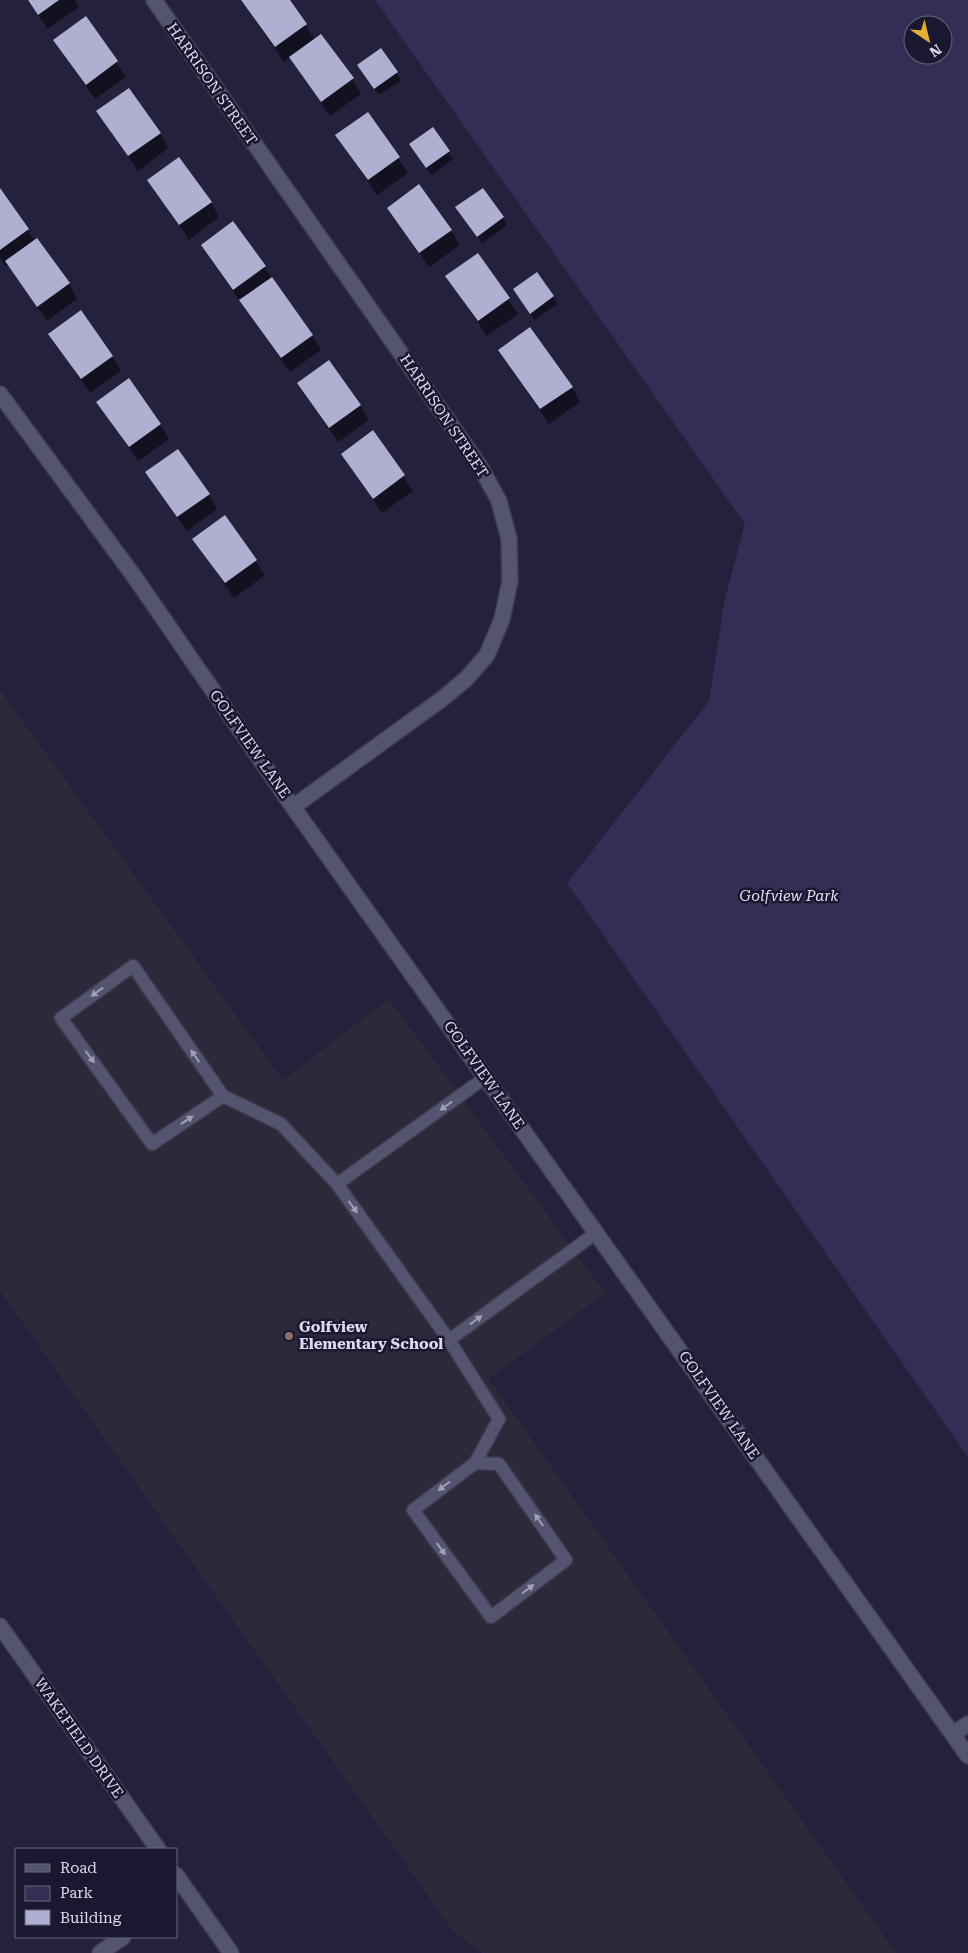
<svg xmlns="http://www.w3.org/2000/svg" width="968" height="1953" font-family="'Roboto Serif',serif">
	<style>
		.education { fill: #2d293a }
		.green { fill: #322e56; fill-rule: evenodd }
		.shadow { fill: #0007 }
		.building { fill: #afafd1 }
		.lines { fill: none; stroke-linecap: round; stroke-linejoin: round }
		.lane-casing { stroke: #3e3c52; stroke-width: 15 }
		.street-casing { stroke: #3e3c52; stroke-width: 18 }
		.lane { stroke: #545471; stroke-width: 12 }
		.street { stroke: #545471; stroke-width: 15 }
		.oneway { fill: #9e9eb5 }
		.education-dot { fill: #8d6e63; stroke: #1a1830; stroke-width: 2 }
		.labels { text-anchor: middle; stroke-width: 5; stroke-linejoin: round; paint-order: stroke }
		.street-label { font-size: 15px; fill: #dbdbed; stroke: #1a1830 }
		.park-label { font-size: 15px; font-style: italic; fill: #e0e0f1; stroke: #1a1830 }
		.poi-label { font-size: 15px; font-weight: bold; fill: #dbdbed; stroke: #1a1830; text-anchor: start }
	</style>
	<rect width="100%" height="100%" fill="#23213b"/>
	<path class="education" d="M0,690l283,390 106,-81 216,294 -116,86 407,574h-414l-29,-22 -453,-640z"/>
	<path class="green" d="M375,0h593v1457l-401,-574 142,-182 16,-103 20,-74zM913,25h30v30h-30z"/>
	<path class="shadow" d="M27,0h48l4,7 -31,22z
		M241,0h47l27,40 37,39 9,15 -31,22 -40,-59 -6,5z
		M85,18l41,59 -31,22 -40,-59z
		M381,50l20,30 -22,15 -17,-23z
		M98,112l62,21 8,15 -30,23z
		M368,113l40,60 -31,22 -40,-59z
		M433,128l20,31 -22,16 -16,-23z
		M149,180l62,22 8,15 -30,23z
		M0,190l35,51 34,43 8,15 -30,22 -39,-56 -2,2 -6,-9z
		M388,208l63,22 9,15 -31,22z
		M461,215l42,3 4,7 -25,18z
		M233,223l79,112 9,15 -31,22 -79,-112 -9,-15z
		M477,255l41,59 -31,22 -40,-60z
		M519,297h34l4,7 -22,16z
		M50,334l62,22 9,15 -31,22z
		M499,351l73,36 8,15 -31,22z
		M298,384l62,21 9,15 -31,22z
		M98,402l62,22 9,15 -31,22z
		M373,432l40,59 -31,22 -40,-59z
		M146,472l62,22 9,15 -30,22z
		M225,517l40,58 -31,23 -40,-59z"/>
	<path class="building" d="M28,0h31l-21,15z
		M241,0h49l17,24 -32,23z
		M86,16l32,45 -32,24 -33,-45z
		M321,34l33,44 -33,24 -32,-45z
		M381,48l17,24 -24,17 -17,-24z
		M129,88l32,45 -33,23 -32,-45z
		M368,112l32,45 -32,23 -33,-45z
		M433,127l17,24 -24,17 -17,-24z
		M179,157l33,45 -33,23 -32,-45z
		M419,184l33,46 -33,23 -32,-45z
		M0,188l29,41 -29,21z
		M483,188l21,29 -27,20 -22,-30z
		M233,221l33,45 -33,24 -32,-45z
		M37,238l33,45 -33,24 -32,-46z
		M478,253l32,45 -32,23 -33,-45z
		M537,272l17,24 -24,18 -17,-25z
		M272,277l41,58 -32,23 -42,-58z
		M81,310l32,46 -32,23 -33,-45z
		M530,327l43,60 -33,22 -42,-59z
		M329,360l32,45 -32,23 -32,-45z
		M129,378l32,46 -32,23 -33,-45z
		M373,430l32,45 -32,24 -32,-45z
		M178,449l32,45 -33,23 -32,-45z
		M225,515l32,45 -32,23 -33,-44z"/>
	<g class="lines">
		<g class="lane-casing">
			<path id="lane" d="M486,1077l-149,107 112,156 147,-107
				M223,1096l-71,48 -91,-126 72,-52 90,130 58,28 56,60
				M449,1340l50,79 -24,44 -62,47 78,107 75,-57 -67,-96 -24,-1"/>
		</g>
		<g class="street-casing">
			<path id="street" d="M154,0l327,468 18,33 10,38 1,42 -8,38 -15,36 -21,24 -24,20 -149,108
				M0,394l136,185 157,228 675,949
				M0,1626l158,223
				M953,1734l15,-10
				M176,1875l55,78
				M100,1953l23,-16"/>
		</g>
		<use href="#lane" class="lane"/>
		<use href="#street" class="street"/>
	</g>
	<defs><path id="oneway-solid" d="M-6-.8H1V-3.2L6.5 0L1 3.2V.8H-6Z" transform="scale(1.25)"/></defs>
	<g class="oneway">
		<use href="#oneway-solid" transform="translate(97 992) rotate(144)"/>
		<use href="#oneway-solid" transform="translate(195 1056) rotate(-125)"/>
		<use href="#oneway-solid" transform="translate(90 1057) rotate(54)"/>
		<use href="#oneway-solid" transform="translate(446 1106) rotate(144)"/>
		<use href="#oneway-solid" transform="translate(187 1120) rotate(-34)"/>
		<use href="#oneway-solid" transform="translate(353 1207) rotate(54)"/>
		<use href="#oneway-solid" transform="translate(476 1320) rotate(-36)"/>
		<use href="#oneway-solid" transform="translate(444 1486) rotate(143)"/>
		<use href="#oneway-solid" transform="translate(539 1520) rotate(-125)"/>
		<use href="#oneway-solid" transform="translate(441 1549) rotate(54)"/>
		<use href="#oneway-solid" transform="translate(528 1589) rotate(-37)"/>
	</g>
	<circle class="education-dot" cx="289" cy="1336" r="5"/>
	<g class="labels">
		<g class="street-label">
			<text transform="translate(212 84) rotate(55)" y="5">HARRISON STREET</text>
			<text transform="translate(444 416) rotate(56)" y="5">HARRISON STREET</text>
			<text transform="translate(250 744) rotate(55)" y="5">GOLFVIEW LANE</text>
			<text transform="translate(484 1075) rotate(55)" y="5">GOLFVIEW LANE</text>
			<text transform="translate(719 1405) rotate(55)" y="5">GOLFVIEW LANE</text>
			<text transform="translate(79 1738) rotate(55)" y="5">WAKEFIELD DRIVE</text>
		</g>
		<g class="park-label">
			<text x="789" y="901">Golfview Park</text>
		</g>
		<g class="poi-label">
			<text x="299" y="1332">Golfview<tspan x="299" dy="17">Elementary School</tspan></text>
		</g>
	</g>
	<rect x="15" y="1848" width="162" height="90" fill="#1a1830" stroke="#67667c"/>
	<rect x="25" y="1864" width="25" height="8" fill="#545471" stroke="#67667c"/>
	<text x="60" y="1873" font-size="15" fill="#dbdbed">Road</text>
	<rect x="25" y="1886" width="25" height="15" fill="#322e56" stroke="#67667c"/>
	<text x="60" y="1898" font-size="15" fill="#dbdbed">Park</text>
	<rect x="25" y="1910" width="25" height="15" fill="#afafd1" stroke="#67667c"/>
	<text x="60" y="1923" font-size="15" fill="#dbdbed">Building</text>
	<g transform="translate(928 40) rotate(145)"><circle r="24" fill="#1a1830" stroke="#67667c"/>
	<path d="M0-4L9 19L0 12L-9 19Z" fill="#e3ae34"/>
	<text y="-8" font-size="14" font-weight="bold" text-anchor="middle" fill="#dbdbed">N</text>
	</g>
</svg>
